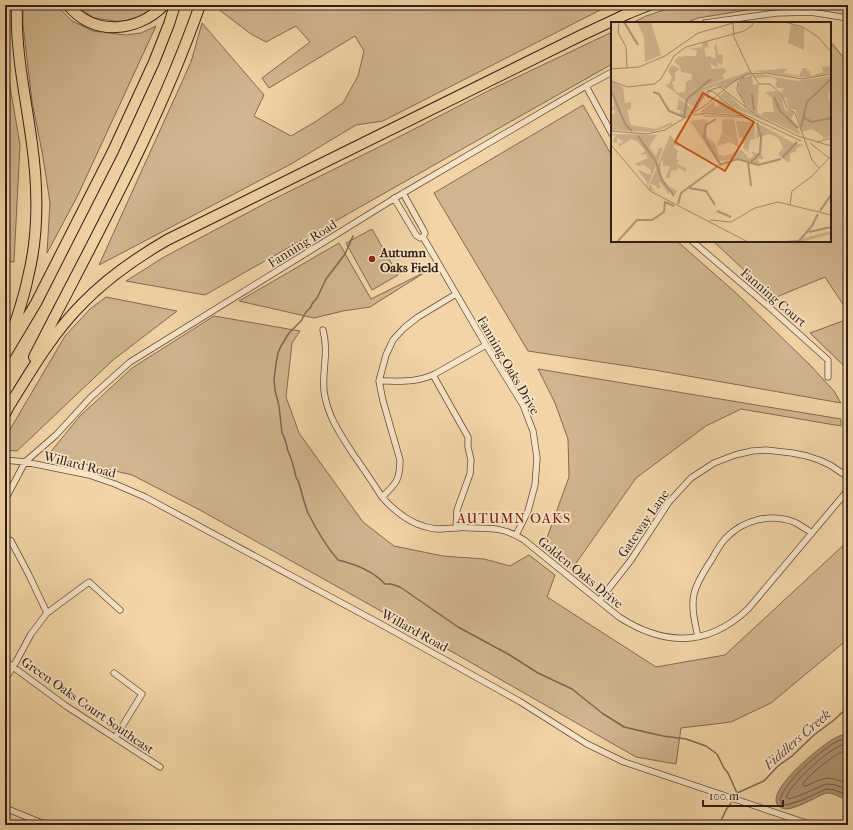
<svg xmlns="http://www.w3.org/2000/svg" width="853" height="830" font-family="'IM FELL French Canon',serif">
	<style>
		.green { fill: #d1b58e; stroke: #816a52 }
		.water { fill: #b09775; stroke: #7d674f }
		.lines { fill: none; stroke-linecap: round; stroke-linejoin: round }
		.shore { stroke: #705c46; stroke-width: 1 }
		.stream { stroke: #7d674f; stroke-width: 1.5 }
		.street-casing { stroke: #614d3b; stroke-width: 7 }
		.highway-casing { stroke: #312017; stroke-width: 12 }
		.street { stroke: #f7e3c5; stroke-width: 5.5 }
		.highway { stroke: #f2d4a6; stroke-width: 10 }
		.poi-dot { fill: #8f2418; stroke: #f7e3c5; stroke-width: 1.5 }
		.labels { text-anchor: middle; stroke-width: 3.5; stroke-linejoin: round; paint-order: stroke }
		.street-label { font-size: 13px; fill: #312017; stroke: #f7e3c5 }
		.poi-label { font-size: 13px; font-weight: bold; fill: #312017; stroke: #f7e3c5; text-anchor: start }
		.neighbourhood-label { font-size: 14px; letter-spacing: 1px; fill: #7a1f14; stroke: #f7e3c5 }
		.water-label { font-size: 14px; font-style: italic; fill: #5d4a38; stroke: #f7e3c5 }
		.inset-river { fill: none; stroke: #b09775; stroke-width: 2 }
		.inset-road { fill: none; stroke: #a58c6d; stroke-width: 1 }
		.view { fill: #cd500e; fill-opacity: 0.15; stroke: #cd500e; stroke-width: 2 }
		.inset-edge { fill: none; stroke: #312017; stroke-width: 2 }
	</style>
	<rect width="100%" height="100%" fill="#f2d4a6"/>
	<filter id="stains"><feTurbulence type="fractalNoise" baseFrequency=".005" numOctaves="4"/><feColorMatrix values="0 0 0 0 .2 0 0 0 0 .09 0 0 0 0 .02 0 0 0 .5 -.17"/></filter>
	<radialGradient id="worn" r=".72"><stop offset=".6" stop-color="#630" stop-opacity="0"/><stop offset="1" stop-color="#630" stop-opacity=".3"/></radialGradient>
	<path class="green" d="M23,5h33l16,16 21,10 32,4 16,-2 15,-7 -79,171 -30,56 3,-50 -7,-46 -11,-56 -9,-76z
		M75,5h81l-4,4 -12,8 -19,5 -27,-4z
		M219,5h391l-227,116 -27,4 -65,39 -192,101 92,-203 11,-39 62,72 -10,21 37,20 24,-14 28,-19 15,-27 6,-25 -9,-15 -86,52 -7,-10 48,-36 -14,-16 -30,16 -15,-8 -33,-25z
		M679,5h99l-80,13 -12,5h-54l14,-7z
		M612,32v32l-407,231 -79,-14 38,-24 102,-54 123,-61 99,-51z
		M830,41l14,17 4,-1v255l-23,-35 -51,21 -61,-57h117z
		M5,57l15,88 -6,117 -9,-1z
		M583,105l29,51v85h65l59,52 74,72 24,26 7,12 -187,-33 -126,-19 -94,-158z
		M372,229l26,46 -26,15 -26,-47z
		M339,243l32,56 56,-28 -57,36 -27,4 -29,7 -75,-17z
		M106,297l71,14 -64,49 -96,91 -12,-1v-12l60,-102 25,-27z
		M214,316l86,15 -8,12 -6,54 13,36 64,89 31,24 49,10 41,3 26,7 19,-11 26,20 -8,22 109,70 69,-12 123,-114v98l-77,64 -40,19 -50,6 -5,36 -40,-7 -271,-155 -167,-93 -66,-34 -84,-20 32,-39 52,-48z
		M848,319v47l-3,1 -35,-34z
		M538,369l303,50v7l-100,-17 -35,17 -70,52 -64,91 -28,-23 25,-69 -1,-38 -13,-36z"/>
	<path class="water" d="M846,734l2,1v64c-7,0 -13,-6 -20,-6 -3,0 -6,2 -9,3 -8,4 -29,16 -37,12 -26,-11 41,-64 53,-70 3,-2 7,-3 11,-4z"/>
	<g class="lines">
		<path class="shore" d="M848,738c-4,1 -8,2 -12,4 -16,9 -52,40 -56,58l2,4 5,1 15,-5 24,-11 8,1 14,5
			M848,743c-17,3 -44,30 -55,43 -3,3 -5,8 -7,11l3,2 12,-4 25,-11 10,1 12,5
			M848,749c-11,3 -39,25 -45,35l1,2h2c20,-9 21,-11 42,-2"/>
		<path class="stream" d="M353,236l-8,18 -19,25 -9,19 -5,6 -1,3 -5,5 -5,9 -12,12 -8,13 -3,7 -2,11 -2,15 1,11 4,16 3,27c4,6 4,12 6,18 4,8 6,17 8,26 1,2 2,4 3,6 3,10 5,20 9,30 8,16 18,33 30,47 17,4 35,11 47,24h6l9,3 58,40 50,27 30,19 34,16 30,24 22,14 39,9 23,3 20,7 11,8 7,14 4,5 9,20
			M736,795l1,-2 27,-12 14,-15 14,-10 22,-21 20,-15 14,-13
			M719,825l7,-15 5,-7"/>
		<g class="street-casing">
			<path id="street" d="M705,23l72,-10 33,-1 38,6
				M586,86l26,48
				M403,193l21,38 1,2 -2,4 63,108 37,60 10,26 4,27 -2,27 -7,26 -12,24
				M394,198l22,37 4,3 3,-1
				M692,241l77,66 59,53v17
				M323,330c6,22 -1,39 1,61 3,24 16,43 29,63 10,14 20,29 29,43 15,17 32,30 55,32 7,0 12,-1 19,-1 6,-1 12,0 18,0 20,0 33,1 50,12l95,77c45,29 89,30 129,-8l100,-119
				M433,375l35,62v10l3,13 -1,14 -13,36 -1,18
				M379,381c21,0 37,2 56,-7l51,-29
				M5,460l20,2 64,13 26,9 30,13 232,125 142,79 68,43 37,18 188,63
				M382,497c14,-13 18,-17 18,-37l-17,-59 -4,-20 7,-26 7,-15 11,-12 14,-11 38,-23
				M5,500l20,-38 31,-27 35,-38 39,-35 270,-167 186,-109 26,-14
				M5,538l6,3 17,32 19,40
				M599,601l32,-41 38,-58 22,-24 23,-15 21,-8 17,-4 14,-1 26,3 15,3 12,4 11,5 18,12
				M698,637c-3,-14 -7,-29 -4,-43 3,-13 11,-24 18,-35 4,-7 8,-15 14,-21 17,-18 44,-25 68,-16 6,3 12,7 18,11
				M5,661l61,45 94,61
				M114,673l28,21 -27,44
				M5,680l12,-20 14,-26 16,-21 42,-31 31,28
				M5,808l42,17"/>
		</g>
		<g class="highway-casing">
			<path id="highway" d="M68,5c26,32 70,27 96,0
				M10,338c7,-20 14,-40 18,-61 11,-43 10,-89 4,-133 -6,-46 -17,-93 -15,-139
				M5,355l31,-52 77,-152 41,-89 15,-38 6,-19
				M34,357c59,-116 123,-229 166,-352
				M11,403c21,-34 42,-70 71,-99 25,-26 54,-46 85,-64l415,-205 47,-22 20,-8
				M5,414l8,-16"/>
		</g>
		<use href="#street" class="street"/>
		<use href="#highway" class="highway"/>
	</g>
	<circle class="poi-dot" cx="372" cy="259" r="4"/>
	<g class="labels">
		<g class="street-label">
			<text transform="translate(302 243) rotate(-32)" y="5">Fanning Road</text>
			<text transform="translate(774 297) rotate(41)" y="5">Fanning Court</text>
			<text transform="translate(509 365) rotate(60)" y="5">Fanning Oaks Drive</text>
			<text transform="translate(80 464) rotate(14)" y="5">Willard Road</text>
			<text transform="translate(643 523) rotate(-55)" y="5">Gateway Lane</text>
			<text transform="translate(581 572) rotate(39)" y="5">Golden Oaks Drive</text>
			<text transform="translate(415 630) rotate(29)" y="5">Willard Road</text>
			<text transform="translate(88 705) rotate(35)" y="5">Green Oaks Court Southeast</text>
		</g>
		<g class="poi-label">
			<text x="380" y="257">Autumn<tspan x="380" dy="15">Oaks Field</tspan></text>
		</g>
		<g class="neighbourhood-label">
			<text x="514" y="523">AUTUMN OAKS</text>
		</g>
		<g class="water-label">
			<text transform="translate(797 739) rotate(-41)" y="5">Fiddlers Creek</text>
		</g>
	</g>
	<g transform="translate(611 22)">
		<rect width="220" height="220" fill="#f2d4a6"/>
		<path d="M26,0h14l10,33 -16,7 -1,-25zM180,2l13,4v22l-16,-7zM97,19v6l-4,2 2,8 3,-1 6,3 1,-8 -2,-3 2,-5 2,11 5,1 -1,10 -5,-2 1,5 -8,-5 2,6 12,-1 3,3 -5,4 2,4 -45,17 -14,-11 2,-2 1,3 4,-9 -4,-6 3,-5 2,-1 7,4 -5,4v8l-3,1 3,9 3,2 7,-1 1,-10 6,-3v-5l-11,-2 -1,-5 -6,-6 5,-5 4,2v-2h13l1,-6 -9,-1 14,-2 1,-5zM220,44v7l-23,5 -57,-7 48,-3 -12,1 -3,4 15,3 4,-8h6l-4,2 5,1 1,5 12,-4 -1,-5zM139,49l1,2 -26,15 -10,-2 -10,4 -10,19 -16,-13zM151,52l35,7 34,-5v13l-3,7 3,11v29l-8,3v-3l-11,-7 -10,3 -6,-22 -7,-2 -3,-7 2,-3 -3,1 -4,-7 3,-4h-6l-3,-3 2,-5 -4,-3 -17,1 -3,-3zM141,53l1,10 6,-1 -2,29 4,2 3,-3h10l-2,-14 -7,-6 11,-1 5,3 4,16 8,2 1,2 -3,4 10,17 -49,-23 -12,-16 -2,-11 5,-7zM0,58l12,7 2,16 6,-1v7l-4,1 4,15 25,4 16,-7v3l-19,7 -42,-2v-16h4v-4h-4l3,-5zM114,69l15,15 32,18 -38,-16 -14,-12zM108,75l22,17 -41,-2 14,-11 1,6 5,-1 -4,-5zM68,76l15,12 -9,7 -6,-4 3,-3h-5zM90,92l45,3 48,26 10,2 -7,3 -1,4 -6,1v9h-3l-9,-8 5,-6 -5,-10 -8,-4 -14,4 1,-13 -6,-5 -9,-2 -37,-1zM94,97l4,4 -3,3 1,10 8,8 4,11 5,1 18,-6 7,9 4,-3 -10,-8 1,-3 -4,-5 3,1 -1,-3 -3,-1 -3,-16 15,1 4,4v13l-5,1 -2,11 6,6 -2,-5 9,2 3,5h-6l2,5 -2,1 -16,-6 -25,2 -27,-40zM111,97h12l5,27 -17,-14zM111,111l17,13 -1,1 -8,-5 -13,4zM0,112l46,1 -8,12 7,9 3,-8 -4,-1 8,1 -16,40v-6l-10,-13 13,6 1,-5 -7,-5 -6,1 -3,-2 13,-6 -2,-4 -6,1 5,-4 -7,-9 -7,-3 -12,8 -1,-4 2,1 4,-3 -7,-3v5l-4,-1 3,-7 -5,1zM59,113l9,11h-6l5,5 -2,8 3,1 -2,4 9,4v4l-9,-5v3h-6l-1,8 -4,-1 4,-11h-7v-5h-2l-1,13 7,11 10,6 -2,4 -6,-5v5l-8,-12h-2l2,4 -4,2 -1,-4 -6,-1 5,8 -7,-3zM220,209v3l-27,7 -15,1z" fill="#d1b58e"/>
		<path class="inset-river" d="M13,0l14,23M0,68l14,34 7,7M42,70l6,2 10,17 15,6 3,-18 24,-20M141,72l2,16M163,75l6,14 18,17M193,96l8,4 19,-4M105,97l-10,6 -2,12 16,27M190,105l6,-25 24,-23M27,114l18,26 6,18 12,16M171,136l15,-16M137,140l3,24M139,141l10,-10 1,-16 -4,-14M108,143l19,-6 20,6 23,-6M78,166l17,3 9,14M67,182l3,-11 37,-27M106,189l14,6M209,189l11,-16M198,210l22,-5M6,220l20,-22h15l12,-8 1,-10 9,4M174,220l14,-1 13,-15 6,-12"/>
		<path class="inset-road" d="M8,0l-1,10 8,15 1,21M174,0l18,5 15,10 13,15M122,2l1,13 15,32 10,15h11l12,11 5,13 8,5 17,47 7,8M0,47l28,-2 26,-11 33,-23 39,-11M133,55l-6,6 -1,7 10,18M0,59l17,6 26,-3 7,-5 13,-23 12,-9 58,-16 8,-5 1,-4M103,76l-7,-1 2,-6 5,1 21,18 66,31M84,88l12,-19 13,-4 36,28 42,21 33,10M82,93l12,-2 38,3M0,109l36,3 18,-4 41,-25 28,-24 14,-7 17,-1 38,6 28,-5M206,120l14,-4M199,121l19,15M0,123l39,46 98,51M179,183l2,-14 19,-14 20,-21M99,198l21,2 24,-14 23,-6 53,13"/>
		<path class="view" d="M92,71l51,29 -29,49 -50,-29z"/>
		<rect width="220" height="220" class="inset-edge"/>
	</g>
	<rect width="853" height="830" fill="none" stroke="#f2d4a6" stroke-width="20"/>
	<rect x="6" y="6" width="841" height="818" fill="none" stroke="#312017" stroke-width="2"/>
	<rect x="10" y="10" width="833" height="810" fill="none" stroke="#312017"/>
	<path d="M703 800v6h80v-6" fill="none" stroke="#312017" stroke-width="2"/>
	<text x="709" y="800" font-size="12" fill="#312017" stroke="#f7e3c5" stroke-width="3" paint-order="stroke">100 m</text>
	<rect width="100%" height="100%" filter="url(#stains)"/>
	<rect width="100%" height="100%" fill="url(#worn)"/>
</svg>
